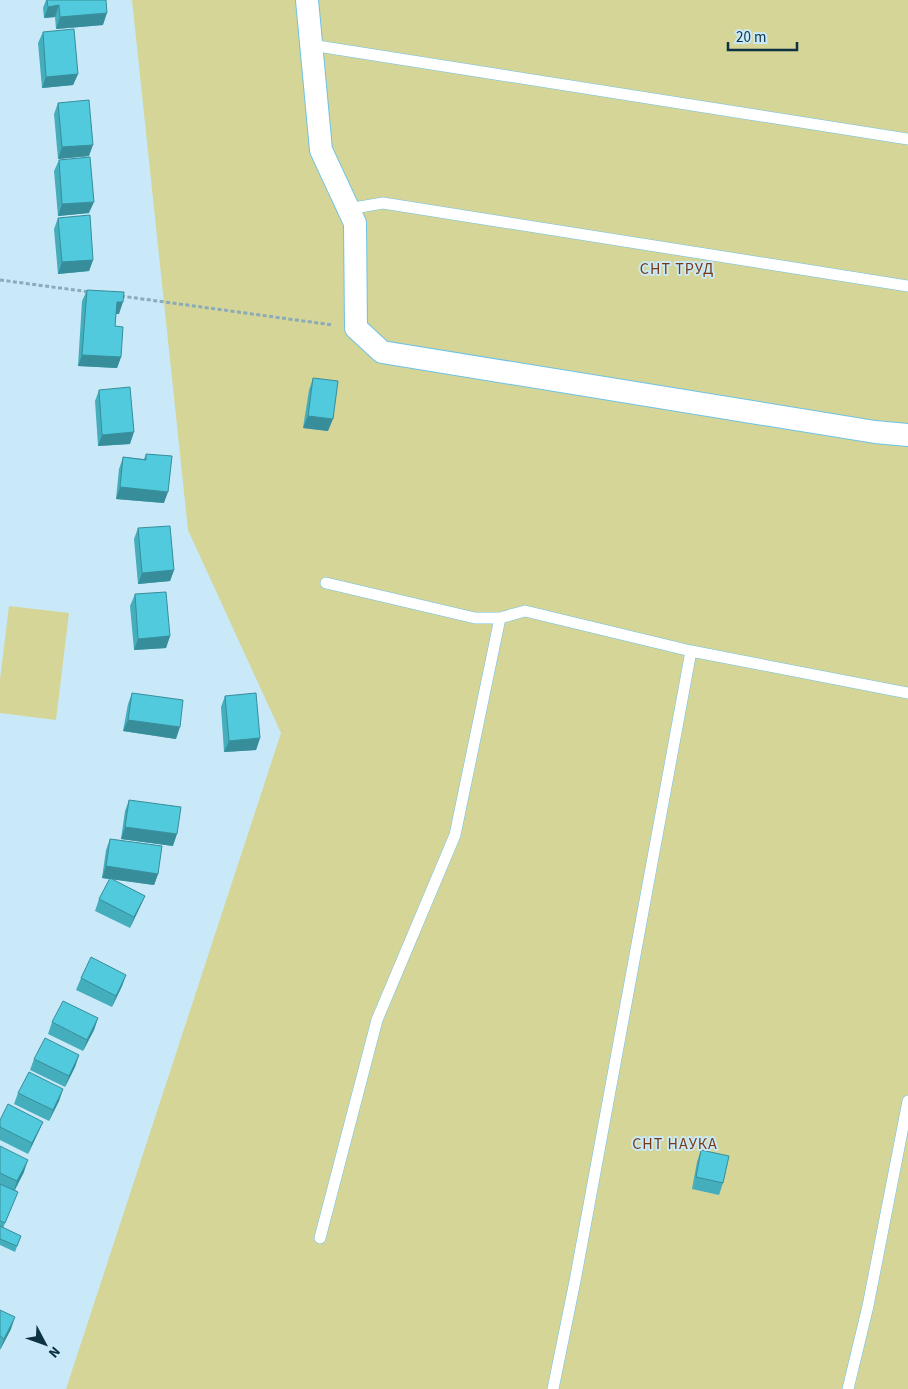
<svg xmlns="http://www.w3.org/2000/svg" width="908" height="1389" font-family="'Source Sans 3',sans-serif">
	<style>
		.green { fill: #d5d597 }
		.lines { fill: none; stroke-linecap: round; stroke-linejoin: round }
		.service-casing { stroke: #6dc2e7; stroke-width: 12 }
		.minor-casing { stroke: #6dc2e7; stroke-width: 24 }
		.path { stroke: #8aabba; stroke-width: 3; stroke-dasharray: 4 2.5; stroke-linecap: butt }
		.service { stroke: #fff; stroke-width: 11 }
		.minor { stroke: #fff; stroke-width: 22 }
		.wall { fill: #45aebd }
		.shaded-wall { fill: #388d9a }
		.building { fill: #50cadc; stroke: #388d9a }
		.labels { text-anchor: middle; stroke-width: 4; stroke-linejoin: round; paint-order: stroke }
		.neighbourhood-label { font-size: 16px; letter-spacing: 1px; fill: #783a14; stroke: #c9e9f8 }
	</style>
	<rect width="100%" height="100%" fill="#c9e9f8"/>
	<path class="green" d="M132,0h776v1389h-842l215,-656 -93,-203z
		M9,606l60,7 -13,107 -56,-7v-34z"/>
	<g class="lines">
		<g class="service-casing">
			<path id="service" d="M311,45l597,94
				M348,209l35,-6 525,83
				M326,583l149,35h25
				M320,1238l57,-218 78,-185 45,-217 25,-7 166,40 217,42
				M553,1389l22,-108 116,-630
				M848,1389l20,-83 40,-205"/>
		</g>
		<g class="minor-casing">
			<path id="minor" d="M307,0l14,150 34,73 1,105 26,24 493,80 33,3"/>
		</g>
		<path class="path" d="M0,280l90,12
			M121,296l212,29"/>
		<use href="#service" class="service"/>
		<use href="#minor" class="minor"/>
	</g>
	<path class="wall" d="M46,0h42l15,25 -47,4 -1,-12 -11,1 -1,-10z
		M43,32l35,42 -5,11 -31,3 -4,-45z
		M58,103l31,53 -31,3 -4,-45z
		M59,160l30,53 -31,3 -4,-45z
		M58,218l35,42 -4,11 -31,3 -4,-45z
		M87,290l32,24h-3l-1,12 6,31 -4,11 -39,-2 4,-65z
		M313,378l15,53 -25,-3 6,-38z
		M99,390l31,54 -32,2 -3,-45z
		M146,454l18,49 -48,-4 3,-30 4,-12 21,2z
		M138,528l36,42 -4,11 -32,3 -4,-45z
		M135,594l35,42 -4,12 -32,2 -4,-44z
		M132,693l44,46 -53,-8 5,-27z
		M225,696l35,42 -4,12 -32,2 -3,-45z
		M129,800l44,46 -52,-7 4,-28z
		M110,839l48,35 -4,11 -42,-6 33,17 -5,11 -10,21 -35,-17 4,-12 11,-20 -8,-1 4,-28z
		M126,975l-4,11 -10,21 -36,-17 5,-12z
		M98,1018l-4,12 -11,21 -35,-17 4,-12z
		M79,1055l-4,12 -10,20 -35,-17 4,-11z
		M63,1089l-4,12 -10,20 -35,-17 4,-11z
		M0,1120l43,2 -5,11 -10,21 -28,-14z
		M0,1146l24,26 -9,18 3,2 -15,36 18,8 -6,16 -15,-7z
		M701,1150l22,33 -4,12 -27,-6 5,-27z
		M0,1310l11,19 -11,21z"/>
	<path class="shaded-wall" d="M59,5l-4,12 -11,1 4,-11z
		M107,13l-4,12 -47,4 4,-12z
		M78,74l-5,11 -31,3 4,-11z
		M93,145l-4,11 -31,3 4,-12z
		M94,202l-5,11 -31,3 4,-12z
		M93,260l-4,11 -31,3 4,-12z
		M117,302h6l-4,12h-6z
		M82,355l39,2 -4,11 -39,-2z
		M308,416l25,3 -5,12 -25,-3z
		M134,432l-4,12 -32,2 4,-11z
		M120,487l48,5 -4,11 -48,-4z
		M174,570l-4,11 -32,3 4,-11z
		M170,636l-4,12 -32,2 4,-11z
		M128,720l52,7 -4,12 -53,-8z
		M260,738l-4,12 -32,2 5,-11z
		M125,827l52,7 -4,12 -52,-7z
		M106,866l52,8 -4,11 -52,-7z
		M145,896l-5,11 -10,21 4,-11z
		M126,975l-4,11 -10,21 4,-11z
		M98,1018l-4,12 -11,21 4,-11z
		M79,1055l-4,12 -10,20 4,-11z
		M63,1089l-4,12 -10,20 4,-11z
		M43,1122l-5,11 -10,21 4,-11z
		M28,1160l-4,12 -11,21 4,-12z
		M15,1317l-4,12 -11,21 4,-11z"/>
	<path class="building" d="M47,0h59l1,13 -47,4 -1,-12 -11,2z
		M74,29l4,45 -32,3 -3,-45z
		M89,100l4,45 -31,2 -4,-44z
		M90,157l4,45 -32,2 -3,-44z
		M90,215l3,45 -31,2 -4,-44z
		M87,290l37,2 -1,10h-6l-2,24 8,1 -2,30 -39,-2z
		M313,378l25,3 -5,38 -25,-3z
		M130,387l4,45 -32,3 -3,-45z
		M146,454l26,2 -4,36 -48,-5 3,-30 23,3z
		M170,526l4,44 -32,3 -4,-45z
		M166,592l4,44 -32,3 -3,-45z
		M132,693l51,7 -3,27 -52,-7z
		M256,693l4,45 -31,3 -4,-45z
		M129,800l52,7 -4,27 -52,-7z
		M110,839l52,7 -4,28 -52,-8z
		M110,878l35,18 -11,21 -35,-18z
		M91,957l35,18 -10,21 -35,-18z
		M63,1001l35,17 -11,22 -35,-18z
		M45,1038l34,17 -10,21 -35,-17z
		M29,1072l34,17 -10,21 -35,-17z
		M8,1104l35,18 -11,21 -32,-16v-7z
		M0,1146l28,14 -11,21 -17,-8z
		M701,1150l28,6 -6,27 -27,-6z
		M0,1184l18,8 -13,31 -5,-2z
		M0,1226l21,10 -4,10 -17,-7z
		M0,1310l15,7 -11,22 -4,-3z"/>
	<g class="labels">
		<g class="neighbourhood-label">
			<text x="677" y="274">СНТ ТРУД</text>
			<text x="675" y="1149">СНТ НАУКА</text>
		</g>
	</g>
	<g transform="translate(45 1344) rotate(131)" stroke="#c9e9f8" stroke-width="4" paint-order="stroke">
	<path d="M0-4L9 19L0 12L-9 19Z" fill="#0d3241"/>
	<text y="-8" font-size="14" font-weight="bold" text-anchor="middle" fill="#0d3241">N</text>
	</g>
	<path d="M728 42v8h69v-8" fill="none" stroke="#0d3241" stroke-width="2.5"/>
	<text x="736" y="42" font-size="15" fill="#0d3241" stroke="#c9e9f8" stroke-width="4" paint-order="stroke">20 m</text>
</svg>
